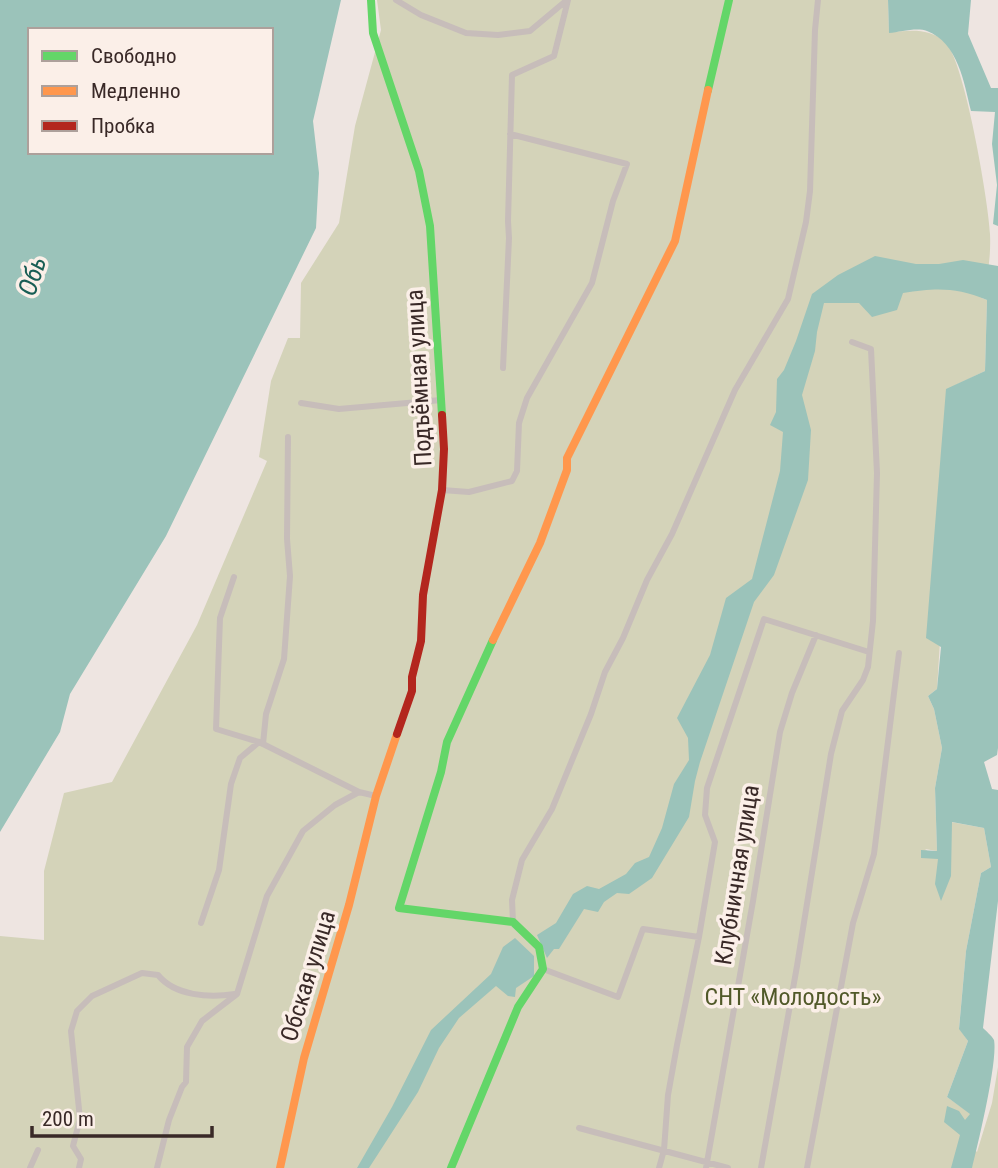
<svg xmlns="http://www.w3.org/2000/svg" width="998" height="1168" font-family="'Roboto Condensed',sans-serif">
	<style>
		.green { fill: #d4d3b9 }
		.water { fill: #9bc3ba; fill-rule: evenodd }
		.lines { fill: none; stroke-linecap: round; stroke-linejoin: round }
		.street { stroke: #c7bdba; stroke-width: 6 }
		.fast { stroke: #63d668; stroke-width: 8 }
		.slow { stroke: #ff974d; stroke-width: 8 }
		.jam { stroke: #b3261e; stroke-width: 8 }
		.labels { text-anchor: middle; stroke-width: 7; stroke-linejoin: round; paint-order: stroke }
		.street-label { font-size: 24px; fill: #392927; stroke: #fbefe8 }
		.park-label { font-size: 24px; fill: #515929; stroke: #fbefe8 }
		.water-label { font-size: 26px; font-style: italic; fill: #195e55; stroke: #fbefe8 }
	</style>
	<rect width="100%" height="100%" fill="#eee5e1"/>
	<path class="green" d="M377,0h511l1,32c21,-1 39,-5 56,10 19,16 44,162 45,192 1,22 -2,43 -8,64l5,2 -2,71 -29,14 -19,304 -9,7 6,13 8,39 -7,40 2,63 -12,-2 13,10 13,17v-54l33,6 7,39 -10,6 -15,78 -7,77 9,13 -21,56 24,17 -11,21 17,17 15,-49 6,-36v101h-998v-232l44,4v-69l20,-78 48,-11 85,-157 70,-164 -8,-4 12,-76 17,-43h12l1,-55 38,-60 16,-97 26,-96z"/>
	<path class="water" d="M0,0h341l-28,121 6,52 -3,55 -150,308 -96,158 -10,38 -60,100zM30,30h241v122h-241z
		M888,0h83l-3,34 23,54h7v138l-5,-2 4,-39 -5,-41 3,-32 -24,-1c-7,-29 -13,-68 -44,-80 -10,-4 -27,1 -38,2z
		M875,256l41,8h23l24,-4 35,6v482l-1,7 -13,7 8,27 6,1v111l-15,127c3,3 9,8 11,12 4,21 -16,104 -22,128h-21l9,-33 -16,-13 3,-16 12,5 6,9 5,-6 -23,-17 21,-56 -9,-12 7,-78 15,-78 10,-6 -7,-39 -32,-6 -1,54 -10,25 -6,-17 3,-25 -17,-1v-8l16,1 -2,-63 7,-40 -8,-39 -6,-13 9,-7 4,-42 -15,-9 20,-249 39,-18 2,-71c-32,-13 -51,-12 -84,-7l-6,17 -25,7 -13,-14h-35l-7,29 -2,19 -13,44 9,35 -3,50 -34,95 -20,27 -54,160 -5,19 -6,36 -37,61 -23,16 -12,-1 -13,9 -6,10 -14,-3 -25,40h-5l-7,9 -10,-23 19,-12 17,-29 14,-8 12,3 27,-15 9,-11 14,-6 13,-29 12,-44 15,-24 -1,-22 -11,-20 33,-63 16,-57 26,-19 28,-108 3,-39 -13,-7 6,-13 1,-33 7,-9 12,-29 16,-47 26,-19z
		M515,938l19,18v20l-18,12 -1,9 -7,-1 -12,-10 -37,32 -20,30 -21,44 -49,76h-12l35,-61 39,-77 60,-56 12,-27z"/>
	<g class="lines">
		<path class="street" d="M396,0l25,15 45,18 32,2 32,-4 37,-31
			M503,368l6,-130 -1,-17 4,-146 42,-19 14,-56
			M301,403l38,6 102,-9
			M442,490l27,2 43,-11 5,-10 2,-48 8,-25 65,-115 21,-82 14,-37 -117,-30
			M234,577l-14,41 -4,111 43,13 100,50 17,4
			M263,744l3,-30 18,-55 6,-83 -3,-37 1,-102
			M513,922l-1,-22 10,-40 30,-51 39,-95 14,-42 18,-34 24,-58 25,-46 63,-144 53,-91 18,-77 4,-31 5,-161 3,-30
			M201,923l18,-53 12,-86 9,-26 19,-16
			M543,969l75,28 25,-68 56,8
			M579,1128l149,40
			M30,1168l8,-18
			M79,1168l2,-9 -8,-13 7,-27 -9,-88 6,-20 15,-15 50,-23 16,2c17,21 51,23 77,19
			M157,1168l12,-48 13,-33 4,-5 1,-35 15,-26 35,-27 30,-98 36,-65 32,-26 24,-13
			M659,1168l5,-18 4,-55 9,-50 22,-108 16,-95 -10,-27 2,-27 57,-169 105,33
			M706,1168l47,-267 27,-169 12,-39 24,-58
			M761,1168l36,-202 34,-212 11,-43 21,-31 5,-13 5,-46 4,-148 -6,-124 -19,-7
			M807,1168l46,-245 21,-69 25,-201"/>
		<path class="fast" d="M371,0l2,33 46,138 11,55 12,189
			M708,90l21,-90
			M451,1168l67,-161 25,-38 -4,-22 -26,-25 -114,-14 42,-136 6,-30 46,-102"/>
		<path class="slow" d="M493,640l47,-97 27,-73v-12l108,-217 33,-151
			M280,1168l24,-110 45,-153 27,-109 21,-62"/>
		<path class="jam" d="M397,734l15,-43v-14l9,-36 2,-46 19,-105 2,-41 -2,-34"/>
	</g>
	<g class="labels">
		<g class="street-label">
			<text transform="translate(419 378) rotate(-93)" y="8">Подъёмная улица</text>
			<text transform="translate(737 875) rotate(-81)" y="8">Клубничная улица</text>
			<text transform="translate(308 976) rotate(-73)" y="8">Обская улица</text>
		</g>
		<g class="park-label">
			<text x="793" y="1005">СНТ «Молодость»</text>
		</g>
		<g class="water-label">
			<text transform="translate(32 276) rotate(-72)" y="9">Обь</text>
		</g>
	</g>
	<rect x="28" y="28" width="245" height="126" fill="#fbefe8" stroke="#ada09b" stroke-width="2"/>
	<rect x="42" y="51" width="35" height="10" fill="#63d668" stroke="#ada09b" stroke-width="2"/>
	<text x="91" y="63" font-size="21" fill="#392927">Свободно</text>
	<rect x="42" y="86" width="35" height="10" fill="#ff974d" stroke="#ada09b" stroke-width="2"/>
	<text x="91" y="98" font-size="21" fill="#392927">Медленно</text>
	<rect x="42" y="121" width="35" height="10" fill="#b3261e" stroke="#ada09b" stroke-width="2"/>
	<text x="91" y="133" font-size="21" fill="#392927">Пробка</text>
	<path d="M32 1126v10h180v-10" fill="none" stroke="#392927" stroke-width="3.5"/>
	<text x="42" y="1126" font-size="21" fill="#392927" stroke="#fbefe8" stroke-width="5" paint-order="stroke">200 m</text>
</svg>
